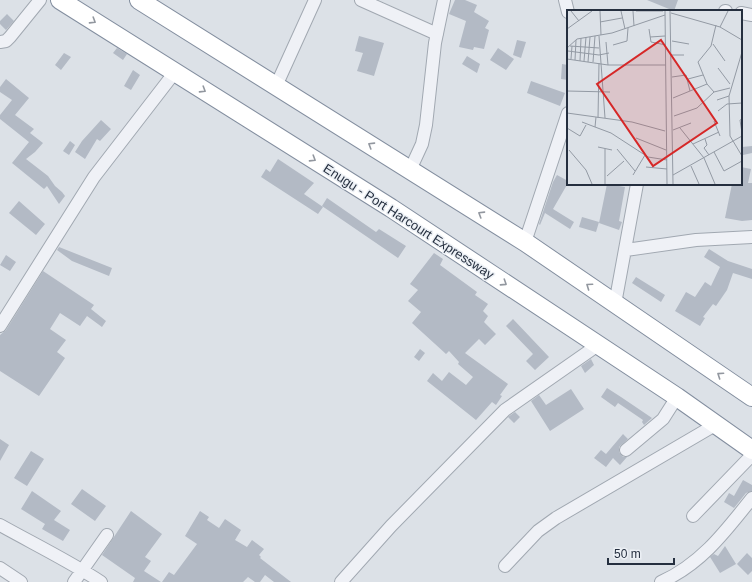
<svg xmlns="http://www.w3.org/2000/svg" width="752" height="582" font-family="Arial,sans-serif">
	<style>
		.building { fill: #b3bac5 }
		.lines { fill: none; stroke-linecap: round; stroke-linejoin: round }
		.minor-casing { stroke: #a1a8b1; stroke-width: 14 }
		.highway-casing { stroke: #838e9f; stroke-width: 20 }
		.minor { stroke: #eff1f6; stroke-width: 12 }
		.highway { stroke: #fff; stroke-width: 18 }
		.oneway { stroke: #92979f }
		.labels { text-anchor: middle; stroke-width: 3; stroke-linejoin: round; paint-order: stroke }
		.street-label { font-size: 13px; fill: #252f3f; stroke: #ecf0f5 }
		.inset-road { fill: none; stroke: #939aa4; stroke-width: 1 }
		.view { fill: #d62828; fill-opacity: 0.15; stroke: #d62828; stroke-width: 2 }
		.inset-edge { fill: none; stroke: #252f3f; stroke-width: 2 }
	</style>
	<rect width="100%" height="100%" fill="#dce1e7"/>
	<path class="building" d="M455,0h10l12,5 -3,7 15,9 -4,7 4,2 -5,19 -10,-2 -1,3 -14,-3 7,-26 -17,-7z
		M647,0h31l-4,11z
		M7,14l7,7 -8,9 -6,-6v-3z
		M359,36l25,7 -10,33 -17,-5 6,-18 -8,-2z
		M517,40l9,2 -5,16 -8,-3z
		M117,48l10,6 -4,6 -10,-7z
		M498,48l16,11 -8,11 -16,-10z
		M64,53l7,4 -10,13 -6,-5z
		M467,56l13,8 -3,9 -15,-9z
		M562,64l6,1v15l-7,-1z
		M133,70l7,5 -9,15 -7,-4z
		M6,79l23,19 -14,17 19,14 -4,4 13,10 -8,9 -9,7 22,17 7,10 7,6 3,4 -6,8 -12,-18 -3,3 -32,-26 17,-21 -29,-23v-4l12,-15 -12,-8v-5z
		M531,81l34,12 -5,13 -33,-13z
		M101,120l10,9 -11,12 -3,-2 -12,20 -10,-7 7,-11z
		M70,141l5,4 -6,10 -6,-4z
		M752,146v7l-9,2 -1,-8z
		M278,159l36,24 -10,11 19,13 -5,7 -57,-37 5,-8 4,3z
		M741,167l10,2 -3,14h4v37l-10,1 -17,-3 7,-34h9z
		M557,175l11,6v2l-15,26 21,13 -4,7 -25,-16 -5,12 -1,-1 14,-42z
		M607,184l18,3 -6,34 3,1 -3,8 -20,-7z
		M327,198l49,34 3,-3 27,17 -8,12 -76,-52z
		M19,201l26,23 -9,11 -27,-22z
		M582,217l17,5 -3,10 -17,-5z
		M59,247l53,21 -3,8 -37,-15 -15,-11z
		M709,249l19,12 24,8v10l-19,-6 -6,17 -11,16 -3,-2 -10,13 2,1 -5,8 -25,-15 11,-19 9,5 10,-15 6,4 9,-19 -16,-10z
		M434,253l9,6 -3,6 37,27 -2,3 13,9 -5,7 5,5 -4,6 12,12 -11,11 -6,-6 -14,14 43,31 -8,11 2,1 -6,9 -4,-3 -16,18 -49,-39 6,-8 9,8 7,-9 17,13 7,-8 -15,-13 1,-2 -10,-11 -3,3 -34,-31 9,-11 -13,-11 10,-11 -8,-6z
		M6,255l10,7 -6,9 -10,-6z
		M43,271l51,34 -3,4 15,12 -4,6 -15,-11 -7,10 -20,-13 -10,16 16,11 -9,12 8,6 -26,38 -39,-25v-36l6,-5z
		M636,277l29,18 -4,7 -29,-19z
		M513,319l36,38 -14,13 -9,-9 7,-7 -27,-28z
		M420,349l5,4 -6,8 -5,-4z
		M591,359l3,6 -9,8 -4,-7z
		M607,388l14,9 31,21 -8,7 -2,-3 1,-2 -25,-17 -3,4 -14,-10z
		M571,389l13,20 -34,22 -19,-30 8,-6 7,10z
		M515,412l5,5 -6,6 -6,-6z
		M623,434l5,5 -9,8v5l4,5h4l-7,8 -7,-7 -7,9 -12,-9 7,-8 5,4z
		M0,439l9,6 -9,16z
		M31,451l13,8 -17,27 -13,-8z
		M743,480l9,5v6l-6,2 -12,15 -10,-6 5,-9 5,3z
		M82,489l24,17 -11,15 -24,-17z
		M32,491l29,20 -7,9 16,10 -7,11 -21,-12 3,-5 -24,-15z
		M131,511l31,23 -17,23 6,4 -7,10 17,11h-28l2,-4 -33,-23z
		M200,511l9,6 -2,3 12,8 6,-9 16,11 -6,10 12,7 5,-7 12,9 -5,6 2,2 -1,1 31,24h-17l-9,-7 -5,7h-5l-7,-5 -5,5h-81l7,-10 5,3 23,-31 -12,-8z
		M725,546l11,18 -16,9 -10,-16 4,-3 4,2z
		M747,553l5,5v13l-4,4 -11,-11z"/>
	<g class="lines">
		<g class="minor-casing">
			<path id="minor" d="M361,0l76,34
				M565,0l3,12
				M725,11h1
				M741,13l11,2
				M0,42l6,-1 4,-4 30,-37
				M276,86l39,-86
				M410,170l12,-26 4,-19 9,-82 9,-43
				M525,242l43,-129
				M626,250l70,-10 56,-3
				M615,304l22,-120
				M0,326l94,-149 81,-105
				M626,450l37,-31 14,-22
				M693,516l59,-61
				M0,525c34,19 69,36 101,57
				M505,566l33,-35 18,-13 159,-93
				M0,568l21,14
				M74,582l33,-47
				M341,582l50,-56 114,-116 93,-65
				M661,582c40,-18 64,-50 91,-84"/>
		</g>
		<g class="highway-casing">
			<path id="highway" d="M60,0l331,208 286,189 75,53
				M139,0l386,242 227,155"/>
		</g>
		<use href="#minor" class="minor"/>
		<use href="#highway" class="highway"/>
	</g>
	<defs><path id="oneway-chevron" d="M-2-3.5L2.5 0L-2 3.5" fill="none" stroke-width="1.6" stroke-linecap="round" stroke-linejoin="round"/></defs>
	<g class="oneway">
		<use href="#oneway-chevron" transform="translate(93 21) rotate(32)"/>
		<use href="#oneway-chevron" transform="translate(203 90) rotate(32)"/>
		<use href="#oneway-chevron" transform="translate(371 145) rotate(-148)"/>
		<use href="#oneway-chevron" transform="translate(313 159) rotate(32)"/>
		<use href="#oneway-chevron" transform="translate(481 214) rotate(-148)"/>
		<use href="#oneway-chevron" transform="translate(504 283) rotate(33)"/>
		<use href="#oneway-chevron" transform="translate(589 286) rotate(-145)"/>
		<use href="#oneway-chevron" transform="translate(720 375) rotate(-146)"/>
	</g>
	<g class="labels">
		<g class="street-label">
			<text transform="translate(409 221) rotate(33)" y="5">Enugu - Port Harcourt Expressway</text>
		</g>
	</g>
	<g transform="translate(567 10)">
		<rect width="175" height="175" fill="#dce1e7"/>
		<path class="inset-road" d="M4,1l8,10M33,1l1,24M54,1l4,18M66,1l1,15M69,1h27M98,1l2,173M103,1l3,173M104,3l49,14 22,13M33,12l22,-4M153,17l8,-16M0,19l25,-18M82,19l2,13 15,3M32,26l6,82M83,27l15,-1M105,31l17,3M39,32l2,23M146,34l12,17M46,35l14,-4 1,-13M3,36l29,2M0,38l10,-9 35,-6 53,-18M1,41l31,4 10,-2M175,42l-13,44 1,40 12,20M104,45h13M0,49l41,6h58M4,49l1,-13M8,50l1,-20M13,51l1,-23M17,51l2,-24M21,52l2,-25M26,52l2,-26M151,58l12,16M105,67l14,-2 4,16M121,69l15,-4M0,81l43,1M147,82l-7,-8 -9,-22 13,-16 5,-21M106,88l34,-14M150,90l12,-4M151,101l9,-7 15,-1M0,103l65,9 33,9M107,106l23,-8 17,-16 16,-4M29,107l-1,10 16,6 37,24 19,3M31,108l1,-55M175,109l-2,1 2,13M147,111l6,15M15,112l13,5M0,118l13,8 6,-11M113,118l24,30 11,26M106,120l18,-7M69,128l30,12M138,129l2,6 -3,3 5,7M126,134l26,-12M31,137l14,3M38,139v35M50,139l18,22M2,140l17,20 6,14M147,142l10,19 18,-10M124,156l8,18M79,157l21,2M66,165l12,-20M106,165l69,-39M40,166l17,-15"/>
		<path class="view" d="M94,30l56,83 -64,43 -56,-82z"/>
		<rect width="175" height="175" class="inset-edge"/>
	</g>
	<path d="M608 558v6h66v-6" fill="none" stroke="#252f3f" stroke-width="2"/>
	<text x="614" y="558" font-size="12" fill="#252f3f" stroke="#ecf0f5" stroke-width="3" paint-order="stroke">50 m</text>
</svg>
